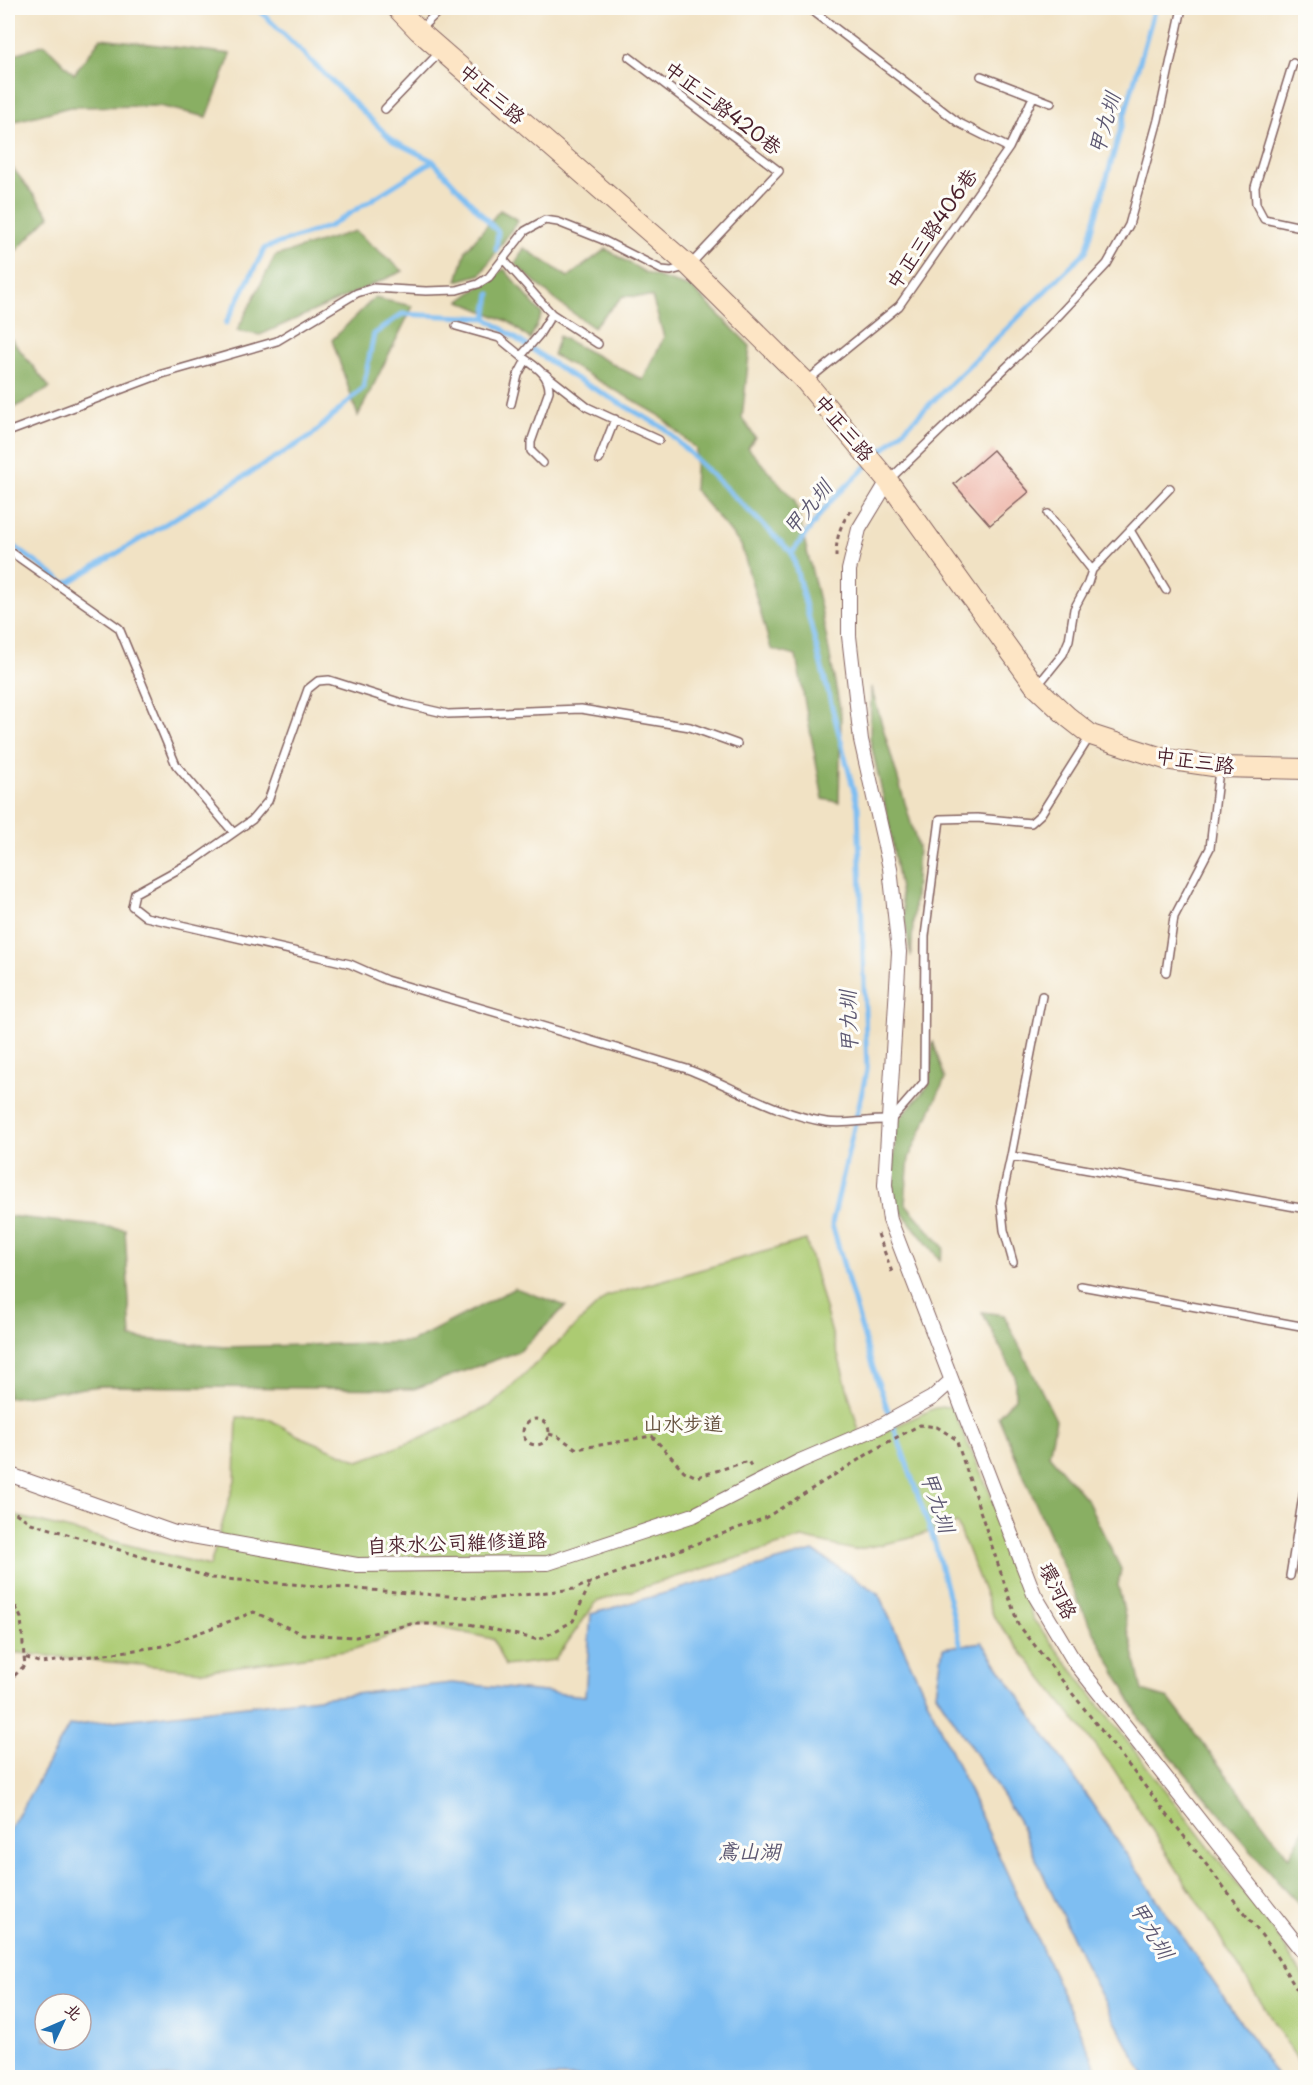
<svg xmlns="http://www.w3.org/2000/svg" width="1313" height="2085" font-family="'Playpen Sans','LXGW WenKai TC',sans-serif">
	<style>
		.green { fill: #accb72; stroke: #7b754e; stroke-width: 1.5 }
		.forest { fill: #89af64; stroke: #6a6748; stroke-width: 1.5 }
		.water { fill: #7ebef2; stroke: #646e8e; stroke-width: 1.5; fill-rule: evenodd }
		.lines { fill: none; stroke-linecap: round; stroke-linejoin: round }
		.stream { stroke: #7ebef2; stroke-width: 5 }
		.building { fill: #eeb4a7 }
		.lane-casing { stroke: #846361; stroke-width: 10 }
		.street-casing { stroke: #846361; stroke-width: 16 }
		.secondary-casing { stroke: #846361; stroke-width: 22 }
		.path { stroke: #846361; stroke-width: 3; stroke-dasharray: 4.5 4.5; stroke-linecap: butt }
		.lane { stroke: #fff; stroke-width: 7 }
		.street { stroke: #fff; stroke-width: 14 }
		.secondary { stroke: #fde5c5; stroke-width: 20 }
		.labels { text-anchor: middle; stroke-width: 6; stroke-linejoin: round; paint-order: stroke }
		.street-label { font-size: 20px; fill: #4a1f2b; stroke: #fdfcf7 }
		.park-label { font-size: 20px; fill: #675340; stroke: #fdfcf7 }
		.water-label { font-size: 21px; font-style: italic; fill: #5c5771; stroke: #fdfcf7 }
	</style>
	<rect width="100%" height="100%" fill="#fdfcf7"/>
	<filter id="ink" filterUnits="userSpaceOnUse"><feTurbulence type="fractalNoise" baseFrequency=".0167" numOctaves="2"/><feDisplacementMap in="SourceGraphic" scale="12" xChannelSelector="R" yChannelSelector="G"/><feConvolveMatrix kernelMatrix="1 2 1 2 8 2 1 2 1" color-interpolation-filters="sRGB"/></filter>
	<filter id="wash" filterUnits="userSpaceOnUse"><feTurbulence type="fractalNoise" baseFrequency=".008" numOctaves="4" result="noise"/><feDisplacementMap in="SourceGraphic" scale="24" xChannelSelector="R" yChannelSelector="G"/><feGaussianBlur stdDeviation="1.35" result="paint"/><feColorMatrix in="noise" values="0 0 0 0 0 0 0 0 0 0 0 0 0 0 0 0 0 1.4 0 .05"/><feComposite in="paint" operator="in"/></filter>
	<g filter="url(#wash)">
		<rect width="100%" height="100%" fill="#f1e2c4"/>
		<path class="green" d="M806,1240l56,202 73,-34 16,-2 39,87 43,126 248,322 24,39v92l-192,-304 -119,-151 -37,-94 -50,16 -53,11 -52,-12 -206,64 -41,58 -50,6 -12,-27 -70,-15 -71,26 -149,21 -194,-19 -1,-138 202,52 25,-86 2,-63 32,2 28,16 62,26 63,-23 71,-34 114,-108z"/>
		<path class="forest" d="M101,38l130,16 -24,63 -48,-11 -89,1 -62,16v-73l5,5 31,-11 30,30z
			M8,162l42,54 -42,43z
			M500,210l18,10 -37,54 -24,7 9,-31z
			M355,231l48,40 -143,64 -23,-4 38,-75z
			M524,248l44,29 38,-28 40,24 46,15 58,58 -8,72 13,19 -7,11 47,53 26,108 20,105 -2,88 -16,-3 -27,-143 -25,-7 -30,-104 -47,-56 2,-40 -37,-34 -106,-60 6,-19 84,44 21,-43 -12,-40 -29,-1 -30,31 -33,-23 -45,-40z
			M504,269l38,45 -12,25 -21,-17 -49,-21z
			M374,298l39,8 -55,110 -26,-76z
			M8,335l42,53 -42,23z
			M871,687l47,160 -7,110 -22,-134 -19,-84z
			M933,1041l12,38 -36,79 -4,45 39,45 -4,12 -48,-60 4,-77 33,-38z
			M8,1216l117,13 6,109 93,9 187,-5 104,-54 51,18 -46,45 -106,38 -314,-3 -92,12z
			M982,1312l22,3 52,105 -7,35 38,45 34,69 -3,16 24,106 27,8 120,158 16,-30v83l-26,-27 -138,-162 -64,-122 -79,-183 17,-18v-22z"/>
		<path class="water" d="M813,1551l65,42 223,484h-1093v-244l61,-107 383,-43 133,13 6,-82zM45,2004h36v36h-36z
			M982,1642l296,435h-133l-58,-108 -69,-149 -82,-127 7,-45z"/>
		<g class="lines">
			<path class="stream" d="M257,8l136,133 40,20 65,71 -2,18
				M486,318l4,-24
				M226,323l39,-75 65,-22 103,-65
				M8,542l58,42 245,-148 52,-48 11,-54 28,-20 84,4 84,57 94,53 128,125
				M962,1650l-27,-106 -64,-182 -39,-138 35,-154 -9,-263 -66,-254 36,-49 258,-253 69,-243"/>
		</g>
		<g id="blocks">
			<path class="building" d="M993,450l36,42 -39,33 -36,-41z"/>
		</g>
	</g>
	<g filter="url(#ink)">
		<use href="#blocks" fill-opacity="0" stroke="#846361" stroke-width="1.5"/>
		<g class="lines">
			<g class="lane-casing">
				<path id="lane" d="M809,8l150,115 50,25
					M420,29l22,-21
					M1293,63l-38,124 1,17 8,15 42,9
					M981,76l70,27
					M385,109l55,-57
					M503,259l49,55 46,30
					M456,326l43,12 22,18 18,-21 13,-21
					M521,356c13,10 28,17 28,35l-18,51v9l12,12
					M545,374l42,33 72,33
					M808,380l91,-74 110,-158 24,-51
					M511,404l7,-29 8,-15
					M8,432l154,-58 115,-33 80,-48 16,-5 53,3 31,-1 21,-6 11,-7 36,-46 20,-11 13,2 43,17 61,31 9,1 18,-5 90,-95 -150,-114
					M599,460l16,-41
					M890,479l154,-148 63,-67 22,-39 29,-105 24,-112
					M1130,530l36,60
					M8,550l111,78 57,137 57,67
					M1092,570l78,-82
					M1038,685l25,-31 6,-14 5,-31 14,-26 4,-13 -44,-56
					M737,744l-47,-17 -109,-18 -133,5 -43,-10 -76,-24 -11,1 -10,8 -40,112 -16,19 -57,40 -60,33 -3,13 14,11 204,47 36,16 301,89c47,18 89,45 139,53 21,3 43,-3 65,-2l33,-38 1,-146 15,-117 37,-1 54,5 10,-9 48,-76
					M1166,972l8,-55 36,-69 9,-78
					M1042,996l-31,160 295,53
					M1011,1156l-10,46 3,28 9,32
					M1081,1286l225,41
					M1290,1576l16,-98"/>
			</g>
			<g class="street-casing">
				<path id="street" d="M888,481l-29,48 -10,41v66l12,104 29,128 9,84 -14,233 5,35 144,374 40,67 232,295
					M8,1474l167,59 182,32 191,-2 146,-48 106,-54 77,-33 55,-30 19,-17"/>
			</g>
			<g class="secondary-casing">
				<path id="secondary" d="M397,8l22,23 270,235 117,116 82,99 148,206 32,30 23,18 74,24 55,8 86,2"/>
			</g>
			<path class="path" d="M836,557c0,-18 4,-33 15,-47
				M878,1234l15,41
				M523 1432a13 13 0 1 1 26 0a13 13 0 1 1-26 0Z
				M549,1434l10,3 18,12 75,-13 32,35 13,6 51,-16 5,8
				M8,1508l23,15 181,55 276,21 86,-10 191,-71 119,-74 36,-19 17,2 19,12 62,185 252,322 36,58
				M8,1590l13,28 3,39 17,6 123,-17 90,-34 48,22 54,3 55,-13h58l70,16 34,-19 17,-37
				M8,1682l17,-17 -1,-8"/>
			<use href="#lane" class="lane"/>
			<use href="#street" class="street"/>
			<use href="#secondary" class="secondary"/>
		</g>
	</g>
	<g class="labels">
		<g class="street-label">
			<text transform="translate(492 94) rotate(41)" y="7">中正三路</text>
			<text transform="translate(723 108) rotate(37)" y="7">中正三路420巷</text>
			<text transform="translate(932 229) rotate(-55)" y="7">中正三路406巷</text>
			<text transform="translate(844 428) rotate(50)" y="7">中正三路</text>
			<text transform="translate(1195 761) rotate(8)" y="7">中正三路</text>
			<text transform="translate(457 1543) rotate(-2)" y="7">自來水公司維修道路</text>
			<text transform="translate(1058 1591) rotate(64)" y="7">環河路</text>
		</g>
		<g class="park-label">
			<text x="683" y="1431">山水步道</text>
		</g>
		<g class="water-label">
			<text transform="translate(1105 124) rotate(-74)" y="7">甲九圳</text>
			<text transform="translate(808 508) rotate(-51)" y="7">甲九圳</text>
			<text transform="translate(849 1022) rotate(-92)" y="7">甲九圳</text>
			<text transform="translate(937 1502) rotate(71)" y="7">甲九圳</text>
			<text x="749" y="1859">鳶山湖</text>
			<text transform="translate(1151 1930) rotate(59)" y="7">甲九圳</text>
		</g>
	</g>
	<rect width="1313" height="2085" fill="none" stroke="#fdfcf7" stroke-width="30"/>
	<g transform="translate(63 2022) rotate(46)"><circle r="28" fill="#fdfcf7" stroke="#b5a4a5" stroke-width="1.5"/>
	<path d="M0-4.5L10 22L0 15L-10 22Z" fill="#1f6fb2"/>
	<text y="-9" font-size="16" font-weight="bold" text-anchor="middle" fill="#4a1f2b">北</text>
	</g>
</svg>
